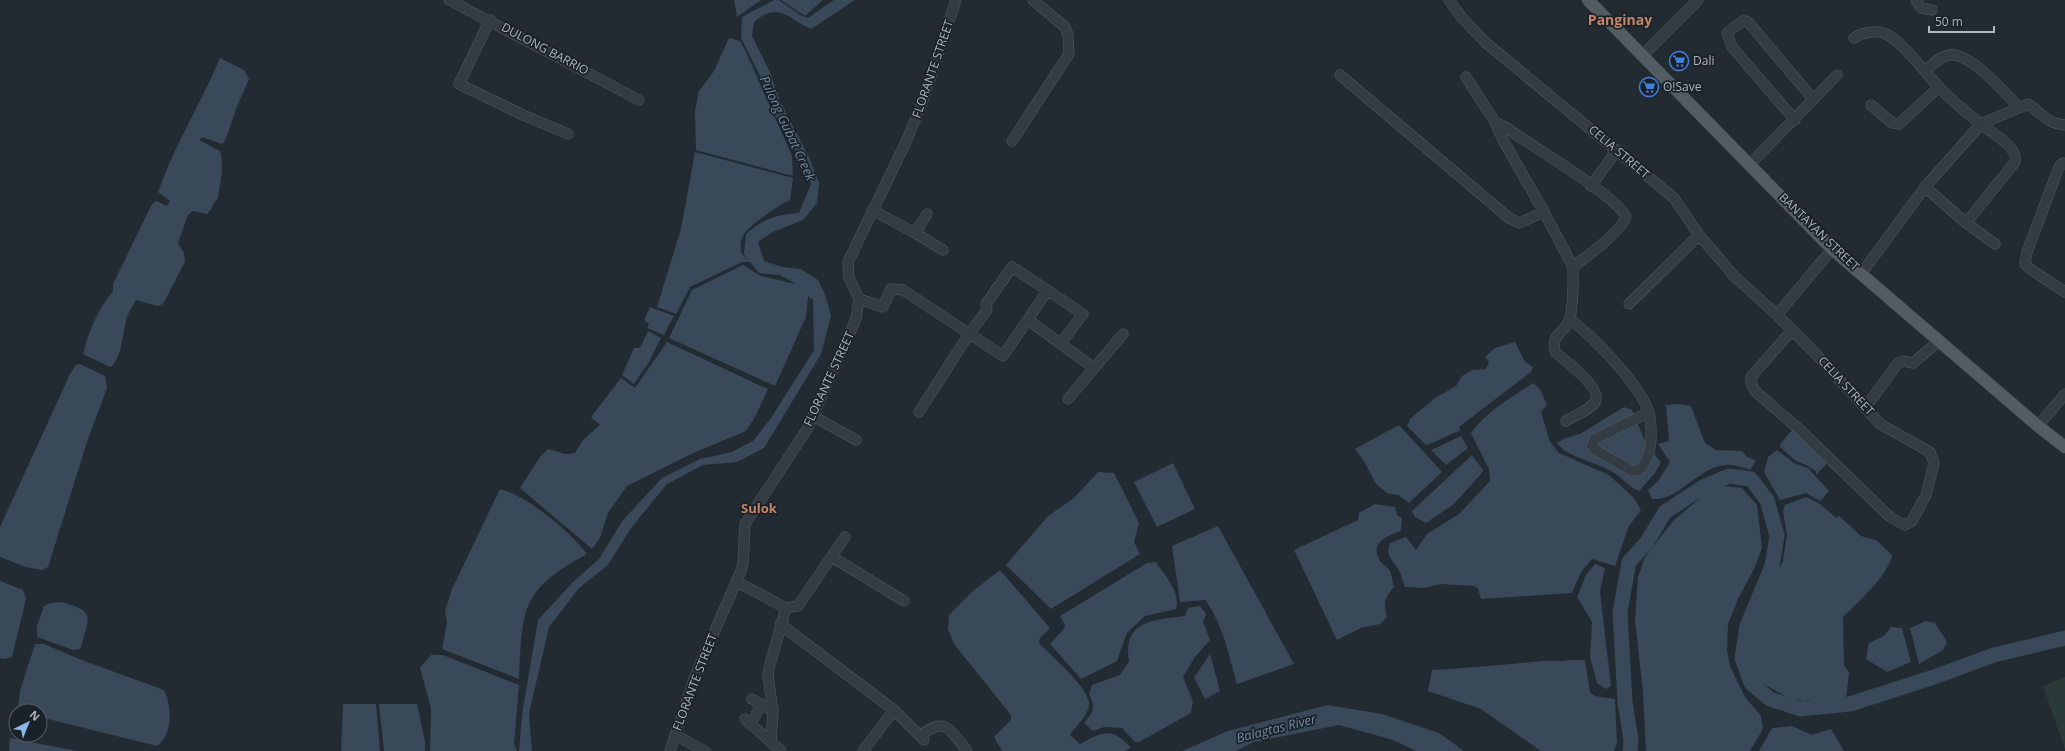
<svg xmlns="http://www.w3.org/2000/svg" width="2065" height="751" font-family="'Open Sans',sans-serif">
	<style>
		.green { fill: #293a38 }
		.water { fill: #39495a }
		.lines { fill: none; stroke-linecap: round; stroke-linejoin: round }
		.river { stroke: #39495a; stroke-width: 15 }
		.minor-casing { stroke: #525a61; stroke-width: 11 }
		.major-casing { stroke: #3e454d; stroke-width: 13 }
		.minor { stroke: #343c43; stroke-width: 10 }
		.major { stroke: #535b63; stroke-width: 12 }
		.labels { text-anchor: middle; stroke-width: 3.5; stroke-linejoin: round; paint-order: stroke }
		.street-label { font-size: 12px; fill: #afb7c0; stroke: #1a2128 }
		.poi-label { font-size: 12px; fill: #afb7c0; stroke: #1a2128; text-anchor: start }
		.water-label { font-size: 13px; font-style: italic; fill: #738aa0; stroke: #1a2128 }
		.neighbourhood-label { font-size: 13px; font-weight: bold; fill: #c38767; stroke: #1a2128 }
		.quarter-label { font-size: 14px; font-weight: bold; fill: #c38767; stroke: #1a2128 }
	</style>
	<rect width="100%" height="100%" fill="#222a32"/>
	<path class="green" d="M2065,677v73l-22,-64z"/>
	<path class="water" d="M734,0h27l-24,17z
		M774,0h5l21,15 8,3 26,-18h21l-44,29c-24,-11 -32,-28 -57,-7l-2,14 18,36 10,29 29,56 10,26 -2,20 -14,17 -30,12 -15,10 6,19 18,6 19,2 17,11 7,14 6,22 -10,38 -57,94 -27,14 -34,3 -36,19 -36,44 -23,37 -29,23 -30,39 -20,87 3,37h-13l3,-37 16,-94 35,-38 26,-23 24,-39 39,-42 38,-19 32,-7 21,-11 18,-23 43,-68 -1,-50 -5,-4 -2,21 -31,69 -106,-48 23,-48 51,-25 18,11 35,8 -16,-9 -21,-2 -9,-11h-8l-52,25 -14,27 -19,-7 24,-78 14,-77 98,26 -3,22c-9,3 -41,26 -46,34 -4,6 -4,12 -3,19l7,7 -4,-6 2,-20c19,-16 29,-19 53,-21l12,-29 -9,-23 -24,-40 -18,-45 -19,-38 1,-21z
		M781,0h42l-18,16z
		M729,38l11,3 5,9 47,106 1,20 -97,-26 -1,-39 4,-20 15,-20z
		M220,58l24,12 5,9 -13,30 -10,30 -4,5 -20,-7 -3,3 21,11c5,15 0,31 -2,47 -5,4 -5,11 -11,16l-14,-3 -5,4 -10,28 6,10 1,9 -22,42 -5,2 -22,-6c-3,6 -7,11 -9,17 -4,13 -5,43 -17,50l-27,-13c6,-24 15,-45 30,-63v-7l39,-80 4,-3 11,5 3,-5 -12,-9c16,-46 43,-89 62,-134z
		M650,307l24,9 -10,19 -17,-7 2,-4 -5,-4z
		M648,331l13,7 -12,24 -15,22 -12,-9 12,-27h6z
		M667,342l101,47 -13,28 -9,14 -55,23 -64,32 -19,27 -8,25 -8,11 -72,-61 20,-31 8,-8 17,5 10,-1 8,-13 17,-15 -9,-8 30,-39 14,10z
		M1515,342l10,20 8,5 -2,5 -72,55 1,4c-12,3 -22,11 -34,14l-19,-19 3,-7 25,-21 21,-12 6,-10 10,-6 14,-1 3,-7 -4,-5 10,-9z
		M80,364l25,12 2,12 -20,54 -39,125 -6,3 -16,-3 -26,-10v-30l70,-153 6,-9z
		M1533,383l7,6 7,16 -6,7 9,30 9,11 50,22 25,23 7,12 -12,16 -14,40 -23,-7 -11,13 -9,21 -91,6 -3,-11 -4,-2 -33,-2 -17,4 -19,-1c-2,-5 -4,-13 -7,-18 -6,-10 -13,-13 -8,-26l16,-6 10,13 11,-16 32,-20 31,-33 -1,-12 -18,-36c16,-23 40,-35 62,-50z
		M1679,404l12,2 14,37 11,7 26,1 5,6 9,3 -6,10c-7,-2 -16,-6 -24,-5 -29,2 -46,36 -74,34l-4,-9 10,-9 12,-19 -12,-18 11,-3 -3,-36z
		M1624,407l8,3 15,36 14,16 -6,11 -16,18c-11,-4 -16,-13 -25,-18 -16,-11 -47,-15 -57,-30l9,-5 14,-4z
		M1399,425l43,47 -33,31 -11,-8 -11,-2 -11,-9 -12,-23 -9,-12z
		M1793,429l35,33 -12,13v-4l-8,-5 -12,-5 -16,-14 1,-4z
		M1461,436l7,12 -22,17 -15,-15z
		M1777,450l17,13 14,5 21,23 -9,10 -14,-8 -26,7 -16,-28 4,-15z
		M1472,455l11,15 -2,4 -27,30 -28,19 -11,-6 -3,-6z
		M1173,463l22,46 -38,18 -23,-45z
		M1098,472l16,1 25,50 -5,19 6,12 -89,55 -45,-44 42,-49 26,-18z
		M1724,486l18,2 15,17 5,43 -8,21 -16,30 -10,25 -1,27 3,15 15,31 16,19 2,13 -13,22h-104l-3,-59 -8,-72 3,-43 7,-20 28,-36 33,-28z
		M500,489c26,6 71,43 87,65 -67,37 -64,53 -68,125l-77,-30 5,-27 -2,-11 7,-22z
		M1806,497l14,7 16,14 3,-2 22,20 15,4 16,15c-4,21 -34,47 -49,62l1,48 5,8 -3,25 -29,5 -7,-3 -6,1 -14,-2 -33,-19 -7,-14 -2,-12 1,-20 14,-39 20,-34 4,-26 -4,-24 2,-6z
		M1375,504l20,3 2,8 5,3 -1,13c-12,4 -31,11 -22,28 2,5 8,7 11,12 2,4 2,11 4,16 -9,10 -11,16 -7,30l-7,7 -19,4 -24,12 -43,-90 64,-30 1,-7z
		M1218,526l76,138 -57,20c-8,-28 -14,-60 -32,-84l-25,2 -8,-56z
		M1156,562c9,14 25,30 20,47l-31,7 -18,17 -10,28 -36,18 -31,-35 13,-14 2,-5 -5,-9 87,-53z
		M1595,564l10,4 -5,24 11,94 -5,3 -9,-6 -7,-26 2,-35 -15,-25 9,-22z
		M1000,570l50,58 -10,10 -1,5c13,14 49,43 50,61 0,11 -14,23 -19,31l10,9c23,-13 33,-17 51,4l-6,3h-123l-8,-14 17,-17v-5l-57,-71 -6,-15 1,-14 24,-24z
		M0,581l23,9 3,9 -14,58 -7,2 -5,-1z
		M62,602c20,7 31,7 23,31 -2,6 -3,11 -5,16l-7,1 -36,-13v-11l7,-20 7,-3z
		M1200,606l6,8 -3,8 7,18 -15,17 -12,20 10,24 -2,12 -52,29h-4l-13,-14 -18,-1 -11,4 -9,-8c10,-12 12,-15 5,-29l3,-9 28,-10 9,-14c-7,-41 26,-41 56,-45l3,-8z
		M1926,621l9,2 12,19 -4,8 -24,14 -9,-36z
		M1891,627l11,1 9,34 -24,10 -21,-13 3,-16 15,-7z
		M35,644h9l35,15 85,31c8,16 9,45 -7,56l-117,-29v-6h-19l-3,-4 2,-16z
		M1210,654l10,37 -15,8 -11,-21z
		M431,655h12l76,30 -5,59 3,7h-87l1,-43 -11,-40z
		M1568,660h17l5,32 5,4 20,3 2,44 -3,8h-73l-60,-42 -53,-18 4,-21c37,-2 72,-5 109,-9 9,-1 17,1 27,-1z
		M343,704h33l4,47h-39z
		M379,704h38l8,37v10h-41z
		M1328,705l54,9 57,19 25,18h-48l-23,-11 -54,-15 -85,17 -18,9h-54l46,-20z
		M1792,726l20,9 19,-6 13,22h-85l13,-23z
		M10,738l67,13h-68z"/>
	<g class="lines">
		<path class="river" d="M1630,751l1,-11 -6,-38 -5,-90 9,-50 18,-20 18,-30 38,-25 26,-11 22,3 16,21 10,36 -5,30 -25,60 -5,32 9,25 19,16 30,10 50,-5 81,-26 63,-23 71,-17"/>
		<g class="minor-casing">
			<path id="minor" d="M449,0l190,100
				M1449,0l13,18 24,25 188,155 25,37 35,41 43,39 37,37 66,72 50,28 4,11 -8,32 -14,26 -7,4 -15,-8 -90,-87 -45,-39 -4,-8v-6l41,-47
				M1916,0l5,8 11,2
				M490,20l-31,64 64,31 45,19
				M1854,38c7,-5 21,-8 30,-5 16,6 42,40 54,53 13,14 29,27 44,39 11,9 36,21 33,37l-49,61
				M1643,55l55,-55
				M1926,71c6,-6 14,-15 23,-16 21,-4 55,38 70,52
				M1340,75l169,143 10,5 25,-11
				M1466,77l29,45 12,6c25,19 108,66 119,89 -7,17 -38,38 -53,50 0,15 1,40 -4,54 -5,13 -20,14 -13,32 10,8 47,36 39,49 -5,8 -21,14 -29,19
				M1871,105l21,18 7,1 40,-37
				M1795,120l-63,-73 -5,-14 17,-13 5,3 64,76
				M1495,122l8,18 41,72 29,55
				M1012,141l57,-87 -1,-19 -3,-8 -32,-27
				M1750,164l87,-89
				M2065,164l-2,-1 -4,4 -32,85 -2,12c3,5 33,23 40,28
				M1591,186l26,-36
				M1925,187l41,36 29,21
				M872,210l43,23 28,17
				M915,233l12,-19
				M1861,274l64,-87 56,-63 47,-20c15,10 17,19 37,21
				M859,299l24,8 8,-18 12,1 100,66 45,-66
				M1629,304l70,-69
				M1777,315l55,-66
				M1570,319c23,18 70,65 79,94 3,12 3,31 -1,43 -3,8 -6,15 -16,15l-38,-22 -2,-3 3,-7 54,-27
				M1028,320l66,48
				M1068,399l55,-65
				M1865,408l33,-45 5,-2 10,2 26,-22
				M919,412l50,-78 18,-24 -1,-6 26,-37 71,47 -22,29
				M813,416l43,24
				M2038,426l27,-32
				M832,557l72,44
				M737,582l49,26 12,-2 47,-69
				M780,624l114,86 30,30
				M752,699l21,12
				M745,719l36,32
				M751,725l10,-21
				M675,735l30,16
				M920,735c6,-3 15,-10 21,-9 10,1 20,18 26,25
				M771,742l2,-31 -5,-35 1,-8 17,-60
				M670,751l25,-75 46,-105 2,-8 2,-39 62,-95 49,-110 3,-20 -10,-21 -1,-16 58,-120 16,-39 34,-103
				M863,751l31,-41"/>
		</g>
		<g class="major-casing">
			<path id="major" d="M1588,0l244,249 206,177 27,21"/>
		</g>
		<use href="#minor" class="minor"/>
		<use href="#major" class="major"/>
	</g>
	<defs>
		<g id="supermarket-ring" transform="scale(1)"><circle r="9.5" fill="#1a2128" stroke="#3f7fe0" stroke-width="1.5"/><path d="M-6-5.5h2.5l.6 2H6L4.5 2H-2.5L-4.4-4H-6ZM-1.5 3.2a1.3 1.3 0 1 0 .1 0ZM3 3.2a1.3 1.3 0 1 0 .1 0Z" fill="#3f7fe0"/></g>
	</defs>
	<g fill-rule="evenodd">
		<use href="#supermarket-ring" x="1679" y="61"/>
		<use href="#supermarket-ring" x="1649" y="87"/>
	</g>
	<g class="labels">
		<g class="street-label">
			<text transform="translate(545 49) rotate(28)" y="4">DULONG BARRIO</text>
			<text transform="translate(933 69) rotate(-71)" y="4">FLORANTE STREET</text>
			<text transform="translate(1619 152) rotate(40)" y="4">CELIA STREET</text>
			<text transform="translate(1819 232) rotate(44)" y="4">BANTAYAN STREET</text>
			<text transform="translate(829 379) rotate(-65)" y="4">FLORANTE STREET</text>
			<text transform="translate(1846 386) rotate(47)" y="4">CELIA STREET</text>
			<text transform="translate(695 682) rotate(-69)" y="4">FLORANTE STREET</text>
		</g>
		<g class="poi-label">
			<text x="1693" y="65">Dali</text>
			<text x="1663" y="91">O!Save</text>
		</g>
		<g class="water-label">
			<text transform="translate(788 128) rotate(65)" y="5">Pulong Gubat Creek</text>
			<text transform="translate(1276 728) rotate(-14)" y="5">Balagtas River</text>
		</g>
		<g class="neighbourhood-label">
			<text x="759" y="513">Sulok</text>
		</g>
		<g class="quarter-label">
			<text x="1620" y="25">Panginay</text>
		</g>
	</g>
	<g transform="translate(28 723) rotate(43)"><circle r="19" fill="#1a2128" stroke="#565d65"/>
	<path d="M0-3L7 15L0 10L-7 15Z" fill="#8cb7e8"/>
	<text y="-6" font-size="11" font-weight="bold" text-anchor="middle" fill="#afb7c0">N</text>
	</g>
	<path d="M1929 26v6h65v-6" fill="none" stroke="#afb7c0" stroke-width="2"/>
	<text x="1935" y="26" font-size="12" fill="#afb7c0" stroke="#1a2128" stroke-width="3" paint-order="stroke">50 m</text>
</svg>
